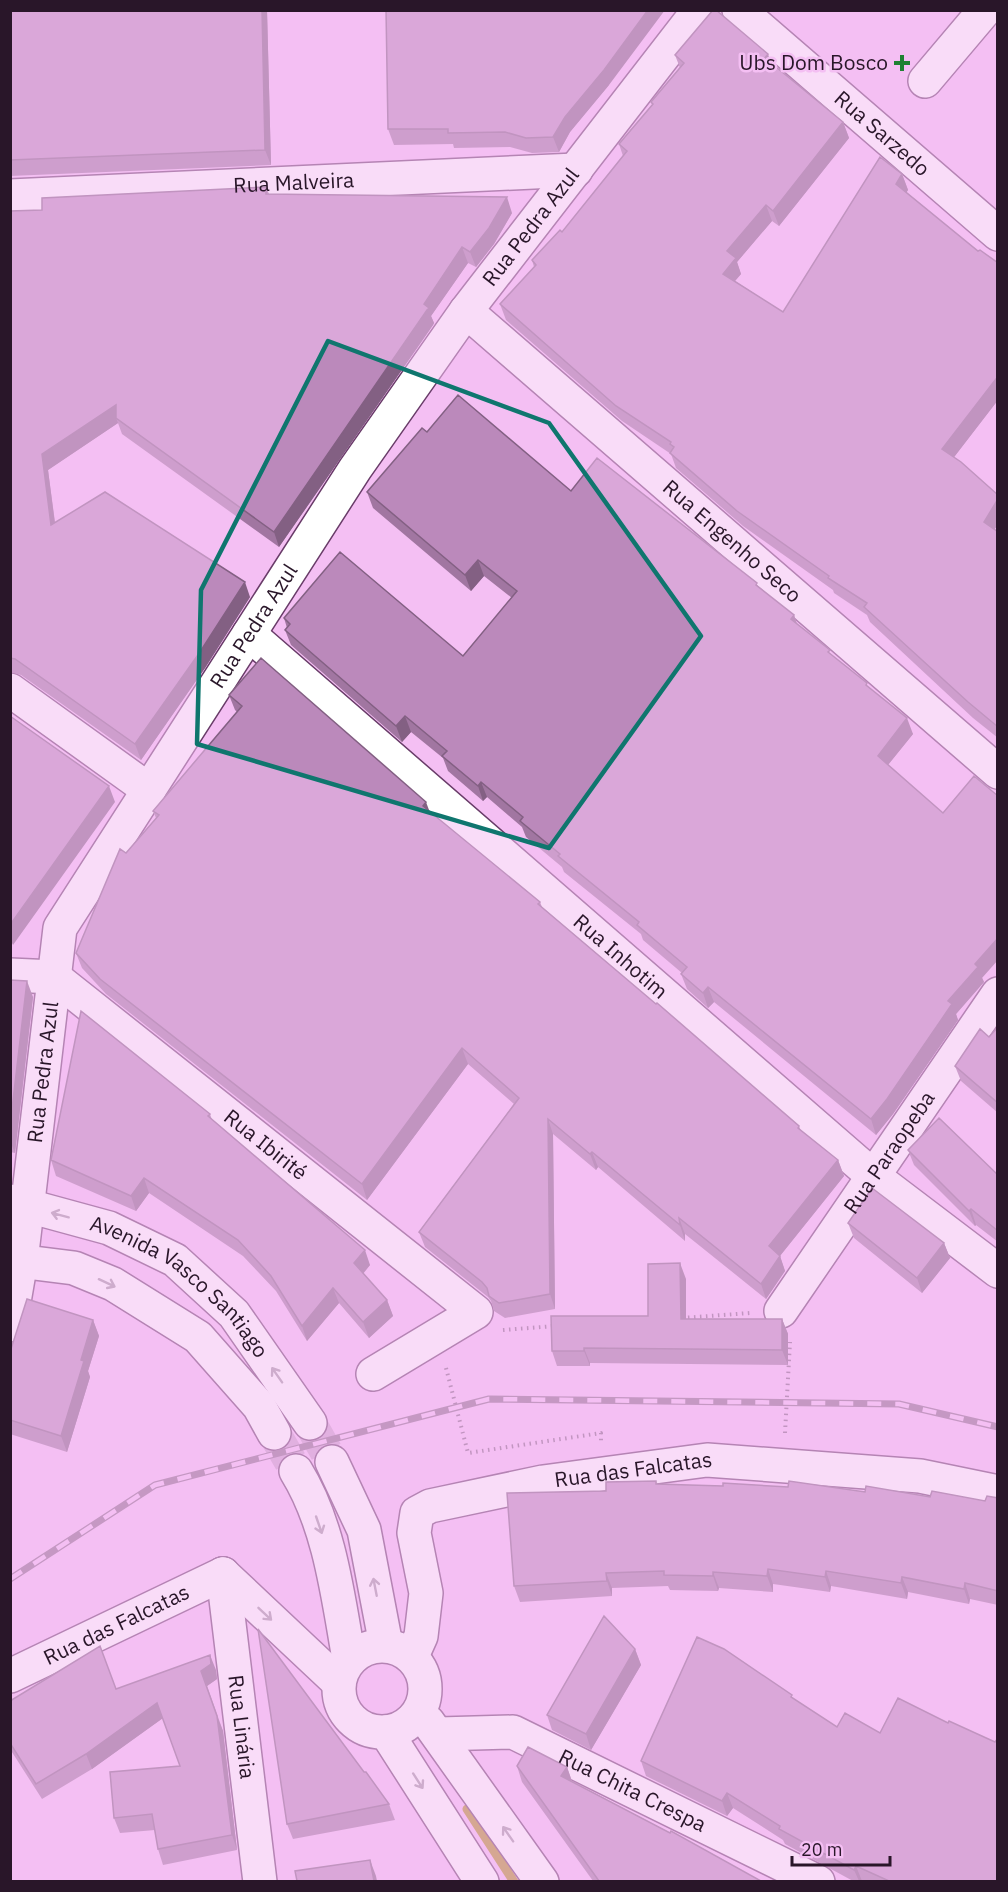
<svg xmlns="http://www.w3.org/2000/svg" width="1008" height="1892" font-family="'IBM Plex Sans',sans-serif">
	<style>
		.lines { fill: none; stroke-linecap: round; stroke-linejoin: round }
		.stream { stroke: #b0891d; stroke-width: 9 }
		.minor-tunnel { stroke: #cb9dcb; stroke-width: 33; stroke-dasharray: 33 16; stroke-linecap: butt }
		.minor-casing { stroke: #693c69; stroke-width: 36 }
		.path { stroke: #856385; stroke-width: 4; stroke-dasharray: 1.5 4.5; stroke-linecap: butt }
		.minor { stroke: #fff; stroke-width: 33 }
		.rail-casing { stroke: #8c688b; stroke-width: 7 }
		.rail { stroke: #f4bff3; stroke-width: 4.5; stroke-dasharray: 14; stroke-linecap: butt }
		.wall { fill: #a176a1 }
		.shaded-wall { fill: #836083 }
		.building { fill: #bb89bb; stroke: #836083; stroke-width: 1.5 }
		.oneway { stroke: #9f969f }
		.marked { fill: none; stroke: #0f766e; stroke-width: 4.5; stroke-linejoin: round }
		.poi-dot { fill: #1f8133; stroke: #f4bff3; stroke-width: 2 }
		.labels { text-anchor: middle; stroke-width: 5; stroke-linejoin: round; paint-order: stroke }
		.poi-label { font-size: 21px; fill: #291629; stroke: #f4bff3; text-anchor: end }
		.street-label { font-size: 21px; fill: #291629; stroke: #f4bff3 }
	</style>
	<rect width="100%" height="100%" fill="#f4bff3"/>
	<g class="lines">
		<path class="stream" d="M467,1809l47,73"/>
		<path class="minor-tunnel" d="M310,1423l22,39
			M274,1433l22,38"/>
		<g class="minor-casing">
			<g id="minor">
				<path id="s1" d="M739,10l259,224"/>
				<path d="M925,81l60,-71"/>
				<path id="s2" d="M10,196l566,-26"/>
				<path id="s3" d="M466,311l532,461"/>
				<path id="s4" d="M249,634l624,542 125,95"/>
				<path d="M10,690l139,100"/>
				<path id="s5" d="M10,975l44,2 422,335 -103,62"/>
				<path id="s6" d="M10,1201l99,27 66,32 59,54 76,109"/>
				<path d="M10,1260l64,8 39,16 85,53 61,69 15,27"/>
				<path id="s7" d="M781,1311l217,-317"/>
				<path id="s8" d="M10,1325l11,-64 39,-333 295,-459 111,-158 233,-301"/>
				<path d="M332,1462l32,68 22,115"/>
				<path d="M296,1471c34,55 42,126 53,188"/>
				<path id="s9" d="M223,1574l37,308"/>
				<path d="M223,1574l116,109"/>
				<circle cx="382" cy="1689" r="43"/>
				<path id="s10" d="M412,1656l9,-20 5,-43 -12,-60 3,-20 13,-7 113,-24 164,-22 213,16 78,16"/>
				<path id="s11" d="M10,1676l213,-102"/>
				<path d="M428,1722l114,160"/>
				<path d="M386,1732l96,150"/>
				<path id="s12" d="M439,1734l74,-2 305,150"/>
			</g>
		</g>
		<path class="path" d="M682,1318l68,-5
			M503,1330l52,-4
			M446,1368l22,85 133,-20v8
			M785,1433l5,-91"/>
		<use href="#minor" class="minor"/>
		<g class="rail-casing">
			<path id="rail" d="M10,1579l145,-94 334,-86 410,5 99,23"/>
		</g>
		<use href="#rail" class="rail"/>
	</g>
	<path class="wall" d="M10,10h257l4,155 -261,11z
		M675,55l97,9 71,58 6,16 -70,88 -7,-5 -35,41 4,12 -6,7 48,31 119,-138 6,16 -2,2 72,59 20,12v137l-44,57 44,38v29l-4,6 4,2v206l-25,-20 -103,-96 -3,-7 -33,-22 -1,-3 -90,-64 -67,-58 -5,-14 -49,-33 -116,-101 -6,-16 34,-37 -2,-7 30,-28 61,-76 -4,-12 33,-39 -1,-3 29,-34z
		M609,85l-39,47 -11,20 -27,1 -22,-6 -56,1 -1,-4 -59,1 -6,-16z
		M266,187l3,7 243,19 -18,31 -18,23 -8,-4 -37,53 3,7 -1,2 -154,222 -157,-113 -4,-11 -70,47 7,52 195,75 -45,71 -64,92 -120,-85 -11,-3v-461l32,-1z
		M427,432l144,59 188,97 35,27 3,9 72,64 44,46 -25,31 96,217 -28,32 2,6 -65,94 -17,21 -162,-133 -6,6 -21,-19 -6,-15 1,-1 -39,-33 -2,-6 -77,-62 -2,-5 -36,-30 -4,-10 -35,-30 -4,4 -35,-30 -5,-13 -32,-26 -9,10 -111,-97 -6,-15 2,-2 -3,-10 179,38 49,-58 -28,-22 -13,15 -98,-83 -6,-16z
		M229,695l200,116 111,91 2,5 257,219 2,5 37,29 6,16 -64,80 5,15 -19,28 -81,-65v7l-87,-74 -2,3 -43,-36 2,175 -50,9 -11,-7 -3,-10 -3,-4 -63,-50 -6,-15 95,-128 -46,-40 -101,136 -261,-206 -24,-26 -6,-15 50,-100 30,-35 -3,-7 84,-99 -2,-2z
		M10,980l23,17 -18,156 -5,-1z
		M998,1027v86l-37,-32 -6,-15 34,-29z
		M210,1114l2,6 158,145 -7,9 24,26 6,16 -24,22 -30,-35 -32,38 -31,-50 -33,-35 -94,-63 -13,18 -80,-35 -5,-16z
		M908,1150l90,25v67l-22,-17 -1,1 -61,-61z
		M848,1223l96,20 6,15 -28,35 -68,-55z
		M686,1279v40h96l6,15v31l-198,-2v3h-33l-5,-15 96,-35z
		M93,1320l6,16 -11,35 2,6 -23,75 -57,-18v-82z
		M656,1481l1,3 208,8 120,9 13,-3v107l-28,-6 -1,5 -61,-12 -1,7 -76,-13 -1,6 -57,-8v8l-54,-4 -1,3 -48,-1 -2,-4 -56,2v8l-92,6 -6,-16 92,-95z
		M635,1649l6,16 -50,85 -39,-20 -5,-15z
		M216,1670l1,9 -10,7 16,45 14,119 -74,15 -5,-16 -3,-19 -35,3 -6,-15 66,-52 -17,-48 -71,51 -50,30 -32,-50v-48l106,-12z
		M794,1699l204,182h-145l-68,-37 -2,-4 -50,-32 -6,8 -81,-40 -5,-15z
		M517,1766l50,1 5,14 189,100h-168l-71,-99z
		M364,1772l25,32 6,16 -102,19 -6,-15z"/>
	<path class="shaded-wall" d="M262,10h5l4,155 -6,-15z
		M648,10h17l-56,75 -39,47 -11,20 -6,-15 12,-20z
		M768,54l6,16 -9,-12z
		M843,122l6,16 -70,88 -6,-15z
		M902,174l6,16 -6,10 -6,-16z
		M507,197l5,16 -18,31 -18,23 -6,-15z
		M766,205l6,16 -35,41 4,12 -13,15 -5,-15 4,-23z
		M462,247l6,16 -37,53 3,7 -1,2 -154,222 -5,-15 150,-228z
		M996,379l2,4v17l-50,65 -6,-16z
		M116,405v13l2,5 -70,47 9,70 -6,-15 -9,-71z
		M998,499v25l-9,14 -5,-16z
		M478,560l6,16 -13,15 -6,-16z
		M245,582l5,15 -45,71 -64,92 -6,-16z
		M794,615l5,16 -8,-12z
		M405,716l6,16 -9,10 -6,-16z
		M907,718l6,16 -30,37 -5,-15z
		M481,782l6,15 -4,4 -5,-15z
		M109,786l6,16 -102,143 -3,-6v-14z
		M426,802l6,16 -9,-12z
		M998,938v22l-16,18 2,4 -28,32 2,6 -65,94 -17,21 -5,-16 77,-118 27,-37z
		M27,981l6,16 -18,156 -5,-12v-15z
		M708,987l6,15 -6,6 -5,-15z
		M462,1048l6,16 -101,136 -5,-16z
		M548,1119l5,15 2,175 -5,-15z
		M592,1152l6,15 -2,3 -6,-16z
		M838,1160l6,16 -69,86 -6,-16z
		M144,1178l5,15 -13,18 -5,-15z
		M971,1209l5,16 -1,1 -6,-15z
		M679,1218l6,16v7l-5,-16z
		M944,1243l6,15 -28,35 -5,-15z
		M365,1250l5,15 -11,13 -5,-15z
		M780,1256l5,15 -19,28 -5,-15z
		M680,1263l6,16v55l-5,-15z
		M333,1288l6,15 -32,38 -5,-15z
		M387,1300l6,16 -24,22 -6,-16z
		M782,1319l6,15v31l-6,-15z
		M93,1320l6,16 -11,35 2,6 -23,75 -6,-16 20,-76z
		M584,1348l6,15v3l-6,-15z
		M768,1569l5,15v8l-6,-16z
		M826,1571l5,15 -1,6 -5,-15z
		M713,1572l6,16 -1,3 -5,-15z
		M606,1573l6,15v8l-5,-15z
		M902,1577l6,15 -1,7 -6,-16z
		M965,1583l5,16 -1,5 -5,-15z
		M635,1649l6,16 -50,85 -5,-16z
		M210,1655l6,15 1,9 -10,7 -6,-15z
		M157,1703l6,15 -71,51 -6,-15z
		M217,1716l6,15 14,119 -5,-15z
		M567,1767l5,15 -11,-6z
		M727,1793l6,15 -6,8 -5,-15z
		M370,1860l6,16 1,5h-3z
		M856,1866l6,15h-3l-5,-11z"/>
	<path class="building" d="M10,10h252l3,140 -255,10z
		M386,10h262l-44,60 -39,47 -12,20 -27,1 -21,-6 -57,1v-4h-60z
		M713,10h3l52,44 -3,4 78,64 -70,89 -7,-6 -39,46 9,7 -13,16 60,38 97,-155 22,17 -6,10 82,67 2,-1 18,13v117l-2,-1 -54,70 19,13 37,33v4l-14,23 14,10v195l-30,-25 -104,-95 3,-4 -39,-25 1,-2 -92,-65 -67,-58 4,-6 -4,-3 1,-2 -55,-36 -116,-102 36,-39 -4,-5 28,-30 2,2 65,-81 -8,-7 34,-40 -2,-2 33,-39 -9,-8z
		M266,187v7l241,3 -18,31 -19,24 -8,-5 -38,57 5,4 -2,2 -153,222 -158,-114v-13l-74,49 9,71 54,-33 140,90 -45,70 -65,92 -120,-85 -5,-1v-447l32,-1v-12z
		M458,395l113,96 26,-33 160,125 -1,2 38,30 -3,4 39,31 -2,2 39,31 -1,2 41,33 -29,38 65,57 31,-37 24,20v142l-23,26 3,3 -30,34 4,3 -65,95 -16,20 -163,-132 -5,6 -22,-19 6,-7 -50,-42 2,-3 -81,-66 2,-2 -40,-33 3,-4 -42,-35 -3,4 -36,-30 5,-5 -42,-35 -9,10 -111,-96 5,-6 -6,-6 56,-66 123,104 54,-65 -39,-31 -13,15 -98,-83 55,-64 5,4z
		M261,658l165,144 -3,4 117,96 -2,2 118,100 1,-1 142,123 -1,2 40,32 -69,86 11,10 -19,28 -82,-66 1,7 -88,-73 -2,2 -42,-35 2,175 -51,9 -10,-7 -2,-8 -5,-6 -63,-50 100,-134 -57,-50 -100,136 -262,-205 -24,-26 44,-104 6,4 33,-38 -6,-4 89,-105 -13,-11z
		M10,716l99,70 -99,139z
		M10,980l17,1 -17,145z
		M81,1011l129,103 -2,2 157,134 -11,13 33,37 -24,22 -30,-34 -31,38 -31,-50 -33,-36 -94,-62 -13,18 -80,-36z
		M998,1027v76l-43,-37 25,-37 9,8z
		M939,1118l59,57v56l-27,-22 -2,2 -61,-61z
		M872,1188l72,55 -27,35 -69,-55z
		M680,1263l1,56h101v31l-198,-2v3h-32l-1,-35h97v-52z
		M27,1299l66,21 -12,40 3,1 -23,75 -51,-16v-68z
		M656,1481v3l67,2v-3l65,4 1,-6 76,11 1,-6 64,11 2,-6 53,10 2,-5 11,2v93l-33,-8 -1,6 -62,-12 -1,6 -75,-12 -1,6 -57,-8 -1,7 -54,-4v4l-49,-1v-4l-58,2 1,8 -93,5 -7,-93 99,-2v-9z
		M604,1616l31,33 -49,85 -39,-19z
		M258,1629l106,143h2l23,32 -102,20z
		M697,1637l27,12 68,46 -1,2 46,30 8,-14 35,20 18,-35 50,25 1,-2 46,21 3,-4v143h-109l-33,-15 -2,4 -75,-41 1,-3 -53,-33 -5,8 -81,-40z
		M100,1646l16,43 94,-34 1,9 -10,7 16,45 15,119 -74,14 -6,-35 -38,4 -4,-46 70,-6 -23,-63 -71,51 -50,30 -26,-41v-42z
		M528,1747l39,20 -6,9 109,57 1,-2 90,50h-162l-82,-115z
		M370,1860l4,21h-77l-2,-10z"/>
	<defs><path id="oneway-shaft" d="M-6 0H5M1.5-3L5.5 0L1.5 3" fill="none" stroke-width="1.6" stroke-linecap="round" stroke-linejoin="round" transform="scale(1.5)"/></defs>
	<g class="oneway">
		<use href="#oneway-shaft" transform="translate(60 1215) rotate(-165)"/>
		<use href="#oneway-shaft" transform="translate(107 1283) rotate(25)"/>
		<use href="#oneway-shaft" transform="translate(277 1375) rotate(-125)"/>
		<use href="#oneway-shaft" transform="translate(319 1525) rotate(71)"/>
		<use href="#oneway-shaft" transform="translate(375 1587) rotate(-101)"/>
		<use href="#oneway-shaft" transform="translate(265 1614) rotate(43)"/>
		<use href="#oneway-shaft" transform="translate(418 1781) rotate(57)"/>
		<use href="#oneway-shaft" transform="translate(508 1834) rotate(-125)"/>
	</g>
	<path d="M0 0H1008V1892H0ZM328,341l221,82 152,213 -152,212 -352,-104 4,-154z" fill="#f4bff3" fill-opacity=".55" fill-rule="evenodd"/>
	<path class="marked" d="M328,341l221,82 152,213 -152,212 -352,-104 4,-154z"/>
	<path class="poi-dot" d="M899 54h6v6h6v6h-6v6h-6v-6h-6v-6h6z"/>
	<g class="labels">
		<g class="poi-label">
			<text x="888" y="70">Ubs Dom Bosco</text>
		</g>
		<g class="street-label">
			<text dy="7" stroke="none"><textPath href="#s1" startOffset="189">Rua Sarzedo</textPath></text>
			<text dy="7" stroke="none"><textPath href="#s2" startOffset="284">Rua Malveira</textPath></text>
			<text dy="7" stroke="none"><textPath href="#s8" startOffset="1245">Rua Pedra Azul</textPath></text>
			<text dy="7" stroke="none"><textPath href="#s3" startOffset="352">Rua Engenho Seco</textPath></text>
			<text dy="7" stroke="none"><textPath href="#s8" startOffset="759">Rua Pedra Azul</textPath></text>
			<text dy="7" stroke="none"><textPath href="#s4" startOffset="492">Rua Inhotim</textPath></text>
			<text dy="7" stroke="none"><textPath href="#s8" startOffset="255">Rua Pedra Azul</textPath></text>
			<text dy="7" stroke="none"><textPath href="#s5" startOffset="314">Rua Ibirité</textPath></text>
			<text dy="7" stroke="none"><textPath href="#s7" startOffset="192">Rua Paraopeba</textPath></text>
			<text dy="7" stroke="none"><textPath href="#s6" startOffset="195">Avenida Vasco Santiago</textPath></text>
			<text dy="7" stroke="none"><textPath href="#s10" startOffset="368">Rua das Falcatas</textPath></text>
			<text dy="7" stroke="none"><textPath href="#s11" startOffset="118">Rua das Falcatas</textPath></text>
			<text dy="7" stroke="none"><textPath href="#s9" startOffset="154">Rua Linária</textPath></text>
			<text dy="7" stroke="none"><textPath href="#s12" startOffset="207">Rua Chita Crespa</textPath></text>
		</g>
	</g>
	<rect width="1008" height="1892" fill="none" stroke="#291629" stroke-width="24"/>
	<path d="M792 1856v9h98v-9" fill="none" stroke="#291629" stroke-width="3"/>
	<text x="801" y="1856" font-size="18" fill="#291629" stroke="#f4bff3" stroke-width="4.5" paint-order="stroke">20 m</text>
</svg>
